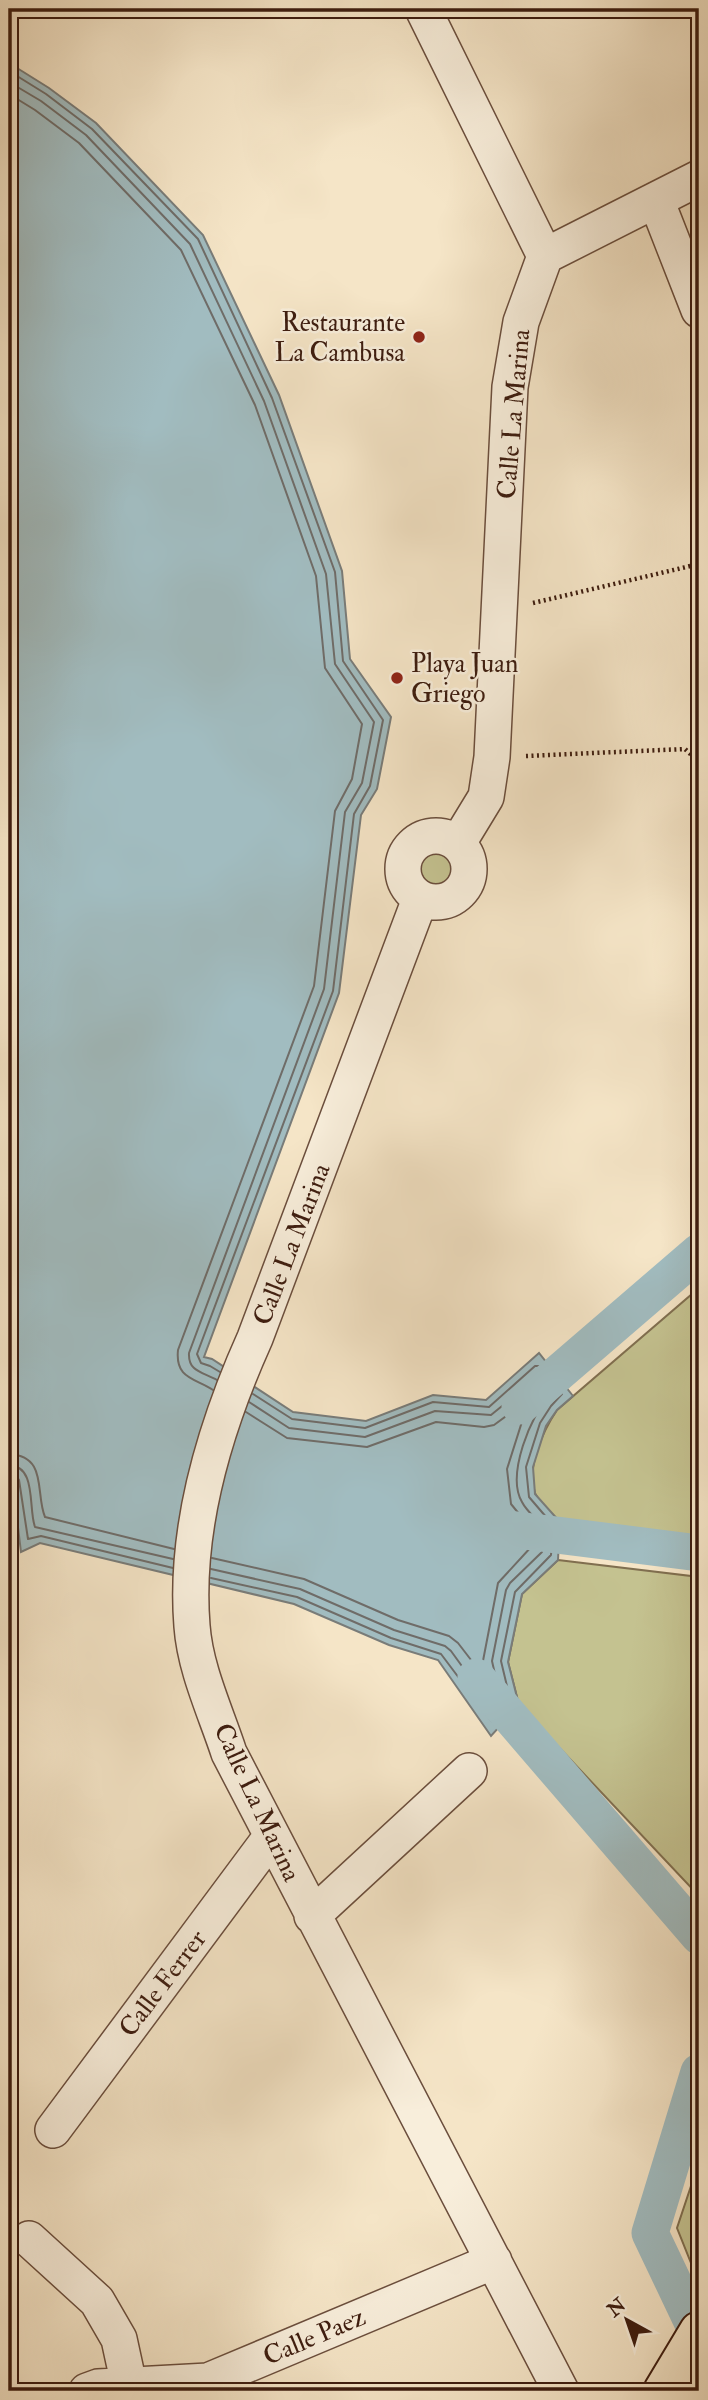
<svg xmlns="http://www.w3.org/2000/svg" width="708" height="2400" font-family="'IM FELL Double Pica',serif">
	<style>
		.green { fill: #c4c290; stroke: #806f50; stroke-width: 2 }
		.water { fill: #a1bcc0; stroke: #797c79; stroke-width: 2 }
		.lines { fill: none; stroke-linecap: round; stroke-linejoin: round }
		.shore { stroke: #6f6c68; stroke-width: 2 }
		.canal { stroke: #a1bcc0; stroke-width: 37 }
		.minor-casing { stroke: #6b4e3d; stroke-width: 38 }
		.major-casing { stroke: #3d1c0f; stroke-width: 42 }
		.path { stroke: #3d1c0f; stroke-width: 4.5; stroke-dasharray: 2 3.5; stroke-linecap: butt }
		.minor { stroke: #f8eedb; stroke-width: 35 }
		.major { stroke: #f5e5c7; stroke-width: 38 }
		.poi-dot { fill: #8f2418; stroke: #f8eedb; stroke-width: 2.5 }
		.labels { text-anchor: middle; stroke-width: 5; stroke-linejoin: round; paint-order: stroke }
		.poi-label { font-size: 26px; fill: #3d1c0f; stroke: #f8eedb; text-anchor: end }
		.street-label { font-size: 26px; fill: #3d1c0f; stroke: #f8eedb }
	</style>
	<rect width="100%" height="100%" fill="#f5e5c7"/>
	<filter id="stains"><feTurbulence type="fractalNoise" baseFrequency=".00286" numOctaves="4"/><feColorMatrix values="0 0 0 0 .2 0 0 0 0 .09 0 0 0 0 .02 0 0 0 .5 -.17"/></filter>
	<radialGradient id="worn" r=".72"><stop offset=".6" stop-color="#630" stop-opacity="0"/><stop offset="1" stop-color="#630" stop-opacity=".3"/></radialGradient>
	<path class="green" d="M414 869a22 22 0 1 1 44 0a22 22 0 1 1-44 0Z
		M699,1288v249l-139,-15c-7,-8 -21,-19 -25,-29 -9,-26 8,-62 22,-83z
		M558,1560l141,17v319l-180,-191 -11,-43 14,-68z
		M699,2162v93l-6,13 -16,-40z"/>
	<path class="water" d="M9,63l40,25 47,35 107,112 76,160 63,176 8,88 41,58 -14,72 -16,26 -22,178 -135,364 8,2 81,53 73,9 67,-26 53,5 53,-47 34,43 -16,14 -11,16 -13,41 2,27 25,28 -2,38 -36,34 -14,68 11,43 -28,31 -53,-76 -49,-15 -95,-41 -254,-61 -19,9 -12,-98z"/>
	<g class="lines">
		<path class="shore" d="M9,71l37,23 46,35 106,110 74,159 63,174 8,89 40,59 -13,66 -16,28 -21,177 -136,363 4,9 9,3 10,6
			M9,82l32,19 45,34 104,109 74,157 62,173 9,90 39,58 -12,61 -17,29 -21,177 -135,364c-1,19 14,19 28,27
			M9,94l26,16 44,33 102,107 74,155 61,171 9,92 37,56 -10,55 -17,32 -21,175 -136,364c-3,29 17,28 35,40
			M9,1454c39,2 26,39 36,63l129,32
			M9,1465c28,1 19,43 26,62l138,32
			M9,1473l6,1 4,6 9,59 13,-3 132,32
			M212,1558l92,21 94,41 51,16 9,7 20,26 4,-3 16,-83 34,-37 1,-15 -22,-27 -4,-35 19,-60 -2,-4 -4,1 -26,19 -10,2 -48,-5 -69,25 -80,-9 -41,-26
			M211,1569l89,20 94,41 51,16 6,5 42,58 8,-8 -9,-40 14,-71 4,-7 32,-31 2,-24c-7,-9 -17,-16 -22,-26 -16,-27 9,-87 28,-108l-12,-16 -3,1 -44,36 -56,-4 -70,26 -76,-9 -40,-26
			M211,1578l86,19 94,41 50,16 51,68 19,-19 -10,-42 14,-69 36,-37 2,-30 -24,-28 -3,-30 14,-44 11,-17 11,-12 -22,-28h-5l-46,41 -56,-5 -68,26 -73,-9 -39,-25"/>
		<path class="canal" d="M520,1406l179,-154
			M509,1529l190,24
			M476,1677l223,259
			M699,2072l-49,161 49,103"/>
		<g class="minor-casing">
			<path id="minor" d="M423,9l122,247 -24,66 -11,65 -18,370 -6,40 -28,46
				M656,200l43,110
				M545,256l154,-78
				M403 869a33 33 0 1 1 66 0a33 33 0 1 1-66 0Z
				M420,899l-165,439c-40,89 -71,189 -63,288 3,43 24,87 37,127l332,638
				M312,1916l157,-145
				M53,2130l218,-293
				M29,2239l68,62 22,38 10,46
				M87,2391l11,-4 110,-6 286,-120"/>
		</g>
		<g class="major-casing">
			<path id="major" d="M663,2391l36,-60"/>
		</g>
		<path class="path" d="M533,603l166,-39
			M526,756l159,-7 14,13"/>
		<use href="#minor" class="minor"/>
		<use href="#major" class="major"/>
	</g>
	<g class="poi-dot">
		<circle cx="419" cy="337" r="7"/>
		<circle cx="397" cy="678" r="7"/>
	</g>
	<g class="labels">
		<g class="poi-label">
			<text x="405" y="331">Restaurante<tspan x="405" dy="30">La Cambusa</tspan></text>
			<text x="411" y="672" text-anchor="start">Playa Juan<tspan x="411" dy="30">Griego</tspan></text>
		</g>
		<g class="street-label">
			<text transform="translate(513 414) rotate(-85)" y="9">Calle La Marina</text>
			<text transform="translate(291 1244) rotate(-69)" y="9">Calle La Marina</text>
			<text transform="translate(258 1802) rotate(65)" y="9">Calle La Marina</text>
			<text transform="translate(162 1983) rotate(-53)" y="9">Calle Ferrer</text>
			<text transform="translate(314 2336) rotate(-23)" y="9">Calle Paez</text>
		</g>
	</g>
	<rect width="708" height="2400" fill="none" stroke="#f5e5c7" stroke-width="35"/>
	<rect x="10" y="10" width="687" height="2379" fill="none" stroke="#3d1c0f" stroke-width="3.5"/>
	<rect x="18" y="18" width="673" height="2365" fill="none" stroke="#3d1c0f" stroke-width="2"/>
	<g transform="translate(627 2320) rotate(320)" stroke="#f8eedb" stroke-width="5" paint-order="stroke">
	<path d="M0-5L12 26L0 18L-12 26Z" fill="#3d1c0f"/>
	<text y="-10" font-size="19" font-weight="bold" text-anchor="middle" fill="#3d1c0f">N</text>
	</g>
	<rect width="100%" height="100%" filter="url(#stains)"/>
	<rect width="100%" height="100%" fill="url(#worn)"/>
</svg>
